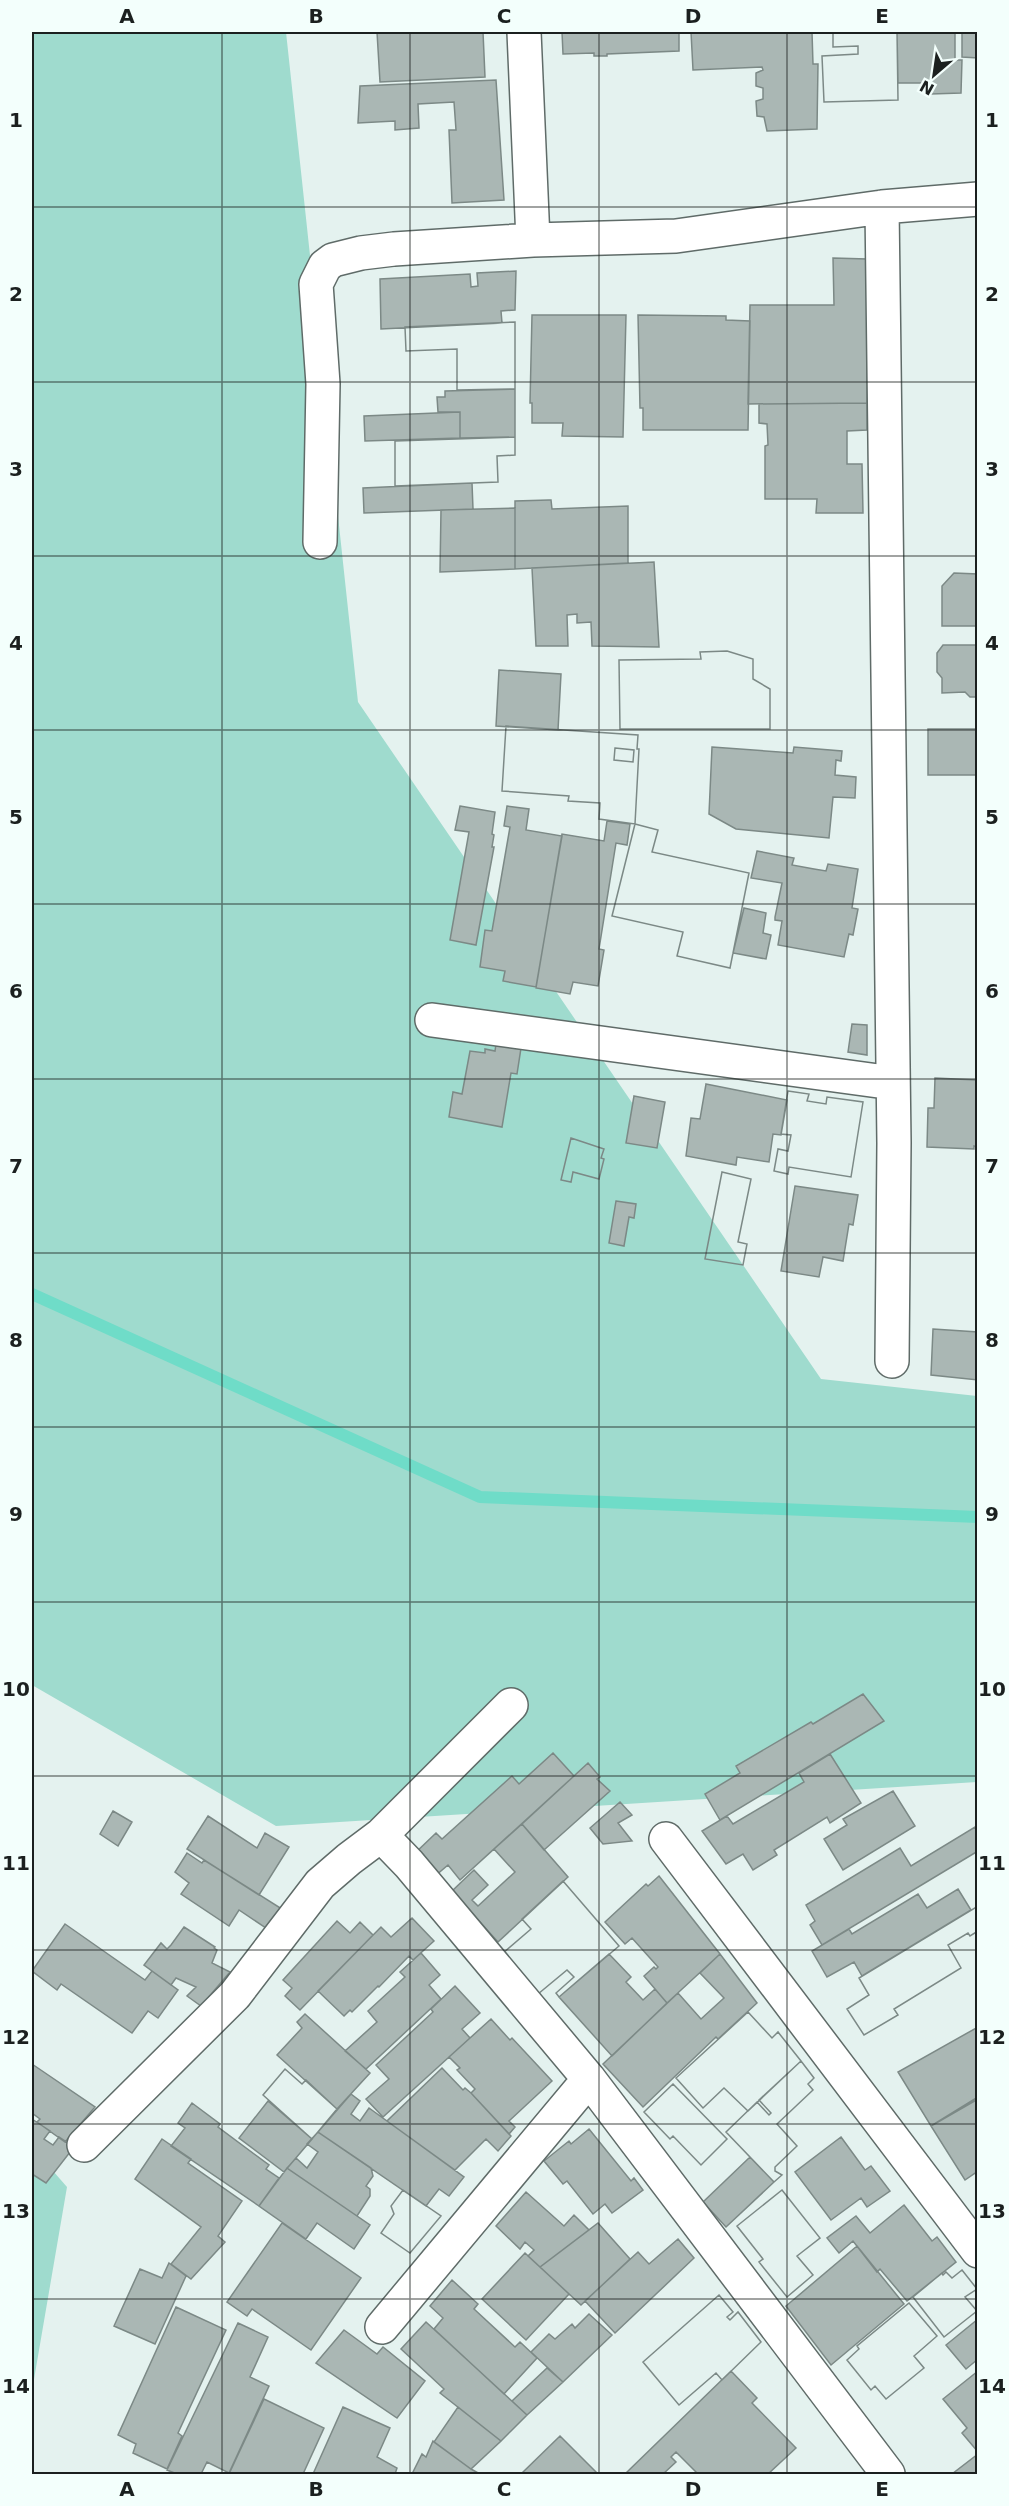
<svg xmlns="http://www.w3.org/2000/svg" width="1009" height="2506" font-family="'DejaVu Sans',sans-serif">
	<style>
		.green { fill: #9fdbce }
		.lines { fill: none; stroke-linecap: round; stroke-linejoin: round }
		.stream { stroke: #6fdcc8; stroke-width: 12 }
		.building { fill: #aab7b4; stroke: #7c8986; stroke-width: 1.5; fill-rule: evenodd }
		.minor-casing { stroke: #5f6b68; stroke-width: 36 }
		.minor { stroke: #fff; stroke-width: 33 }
		.grid { fill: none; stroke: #1b201f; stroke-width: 1.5; stroke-opacity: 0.55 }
		.neatline { fill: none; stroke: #1b201f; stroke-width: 2 }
		.grid-label { font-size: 20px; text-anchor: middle; font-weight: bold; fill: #1b201f }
	</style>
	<rect width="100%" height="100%" fill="#e4f2ef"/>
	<path class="green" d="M32,32h254l72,670 463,677 156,17v386l-701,44 -244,-141z
		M32,2147l35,40 -35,204z"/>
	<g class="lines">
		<path class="stream" d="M32,1294l448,203 498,20"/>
	</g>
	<path class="building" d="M377,32h106l2,45 -105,5z
		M562,32h117v19l-72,3v2h-13v-3l-31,1z
		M691,32h121l1,32h5l-1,65 -50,2 -3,-14 -7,-1 -1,-15 7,-2v-11l-7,-2v-13l7,-3 -1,-3 -69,3z
		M833,32h64l1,68 -74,2 -2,-46 36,-2v-8l-25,1z
		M833,32h64l1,68 -74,2 -2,-46 36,-2v-8l-25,1z
		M897,32h58v28h7l-1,33 -30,1v-11h-33z
		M962,32h16v26l-16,-1z
		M496,80l8,120 -52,3 -3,-73h7l-2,-28 -36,2 1,24 -24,2v-9l-37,2 2,-37z
		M833,258l34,1v144l-119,1 2,-99h84z
		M516,271l-1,39 -14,1 1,12 -121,6 -1,-50 90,-5 1,13 7,-1 -1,-13z
		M532,315h94l-3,122 -61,-1 1,-13h-31v-20h-2z
		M638,315l88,1v4l24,1 -2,109h-105v-22h-3z
		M515,322v67l-58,1v-41l-51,2 -1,-24z
		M515,322v67l-58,1v-41l-51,2 -1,-24z
		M515,389v48l-55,1v-26h-22l-1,-15h8v-6z
		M867,403v27l-20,1v33h15l1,49h-47l1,-14h-52v-53l3,-1 -1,-21 -8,-1v-19z
		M460,412v26l-95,3 -1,-25z
		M515,437v18l-18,1 1,26 -103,4v-45z
		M515,437v18l-18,1 1,26 -103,4v-45z
		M472,483l1,26 -109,4 -1,-25z
		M549,500h2l1,9 76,-3v57l-113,6v-68z
		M515,508v61l-75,3 1,-62z
		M654,562l5,85 -67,-1 -1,-24 -14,1v-9l-10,1 1,31h-32l-4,-78z
		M954,573l24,1v52h-36v-40z
		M943,645h35v52h-8l-5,-5 -23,1v-15l-5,-6v-19z
		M727,651l26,8v20l17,10v40h-150l-1,-69 82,-1 -1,-7z
		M727,651l26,8v20l17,10v40h-150l-1,-69 82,-1 -1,-7z
		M499,670l62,4 -3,56 -62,-4z
		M506,726l132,9 -1,14h2l-4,75 -36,-5 1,-16 -32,-2 1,-5 -67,-5zM615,748l19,2 -1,12 -19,-2z
		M506,726l132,9 -1,14h2l-4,75 -36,-5 1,-16 -32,-2 1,-5 -67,-5zM615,748l19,2 -1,12 -19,-2z
		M928,729h50v46h-50z
		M712,747l81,6 1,-6 48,4 -1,10 -5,-1 -1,15 21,2 -1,21 -22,-1 -4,41 -93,-9 -27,-15z
		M460,806l35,6 -3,22 2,1 -2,12h2l-18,98 -26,-5 19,-108 -14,-2z
		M507,806l22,3 -3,21 36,6 -26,151 -33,-6 2,-10 -25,-4 5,-37 7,1 18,-104 -6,-1z
		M607,821l23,3 -3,21 -11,-2 -17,106 5,1 -6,36 -25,-4 -3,12 -34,-6 26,-154 42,7z
		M635,824l23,6 -6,22 97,21 -19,95 -53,-12 6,-24 -71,-16z
		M635,824l23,6 -6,22 97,21 -19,95 -53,-12 6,-24 -71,-16z
		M757,851l37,7 -2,7 22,4 12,2 2,-7 30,5 -6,39 6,1 -5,26 -4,-1 -5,23 -66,-12 4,-24 -7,-1v-3l7,-34 -31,-5z
		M744,908l22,5 -3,20 8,2 -5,24 -33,-6z
		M852,1024l15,1v30l-19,-3z
		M496,1044l25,4 -4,26 -6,-1 -9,54 -53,-10 4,-25 9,2 8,-43 15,2v-4l10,2z
		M935,1078l41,2 2,67 -4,-1v3l-47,-2 1,-39h6z
		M706,1084l81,16 -6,35 -8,-1 -4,28 -32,-5 -1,8 -50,-9 5,-38 9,1z
		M788,1091l21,3 -2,7 19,3 1,-7 36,5 -12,75 -62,-10 -1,7 -14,-3 4,-22 10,2 3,-16 -10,-1z
		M788,1091l21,3 -2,7 19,3 1,-7 36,5 -12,75 -62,-10 -1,7 -14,-3 4,-22 10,2 3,-16 -10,-1z
		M634,1096l31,6 -8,46 -31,-5z
		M571,1138l33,11 -3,9 3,1 -5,20 -26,-7 -2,10 -10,-2z
		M571,1138l33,11 -3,9 3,1 -5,20 -26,-7 -2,10 -10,-2z
		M722,1172l29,7 -13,63 9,2 -4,21 -38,-6z
		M722,1172l29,7 -13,63 9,2 -4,21 -38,-6z
		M795,1186l63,9 -5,30 -4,-1 -6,37 -20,-4 -4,20 -38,-6z
		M616,1201l20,3 -2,14 -5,-1 -5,29 -15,-3z
		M933,1329l45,3v48l-47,-5z
		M863,1694l21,27 -164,99 -15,-26 35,-21 -4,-7 75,-44 2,2z
		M553,1753l21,23 -114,104 -12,-15 -13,11 -24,-19 25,-24 6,6 70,-63 7,8z
		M830,1754l31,49 -31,20 -3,-6 -53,33 3,5 -24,15 -10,-16 -17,10 -24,-33 25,-15 6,8 71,-42 -5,-9z
		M588,1763l12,14 -3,2 13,12 -66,59 -22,-26z
		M893,1791l22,35 -72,44 -19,-31 23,-14 -4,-6z
		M620,1802l12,13 -14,8 14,18 -29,3 -13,-16z
		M113,1811l19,11 -14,24 -18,-12z
		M208,1816l49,32 8,-15 24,14 -30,48 -72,-46z
		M522,1824l46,53 -70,65 -46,-51 22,-21 14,15 -16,15 6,6 37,-34 -21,-23z
		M975,1827l3,5v19l-156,94 -12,-20 5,-4 -9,-16 94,-57 11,18z
		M187,1853l15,10 2,-3 81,51 -16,19 -30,-20 -10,16 -48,-32 8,-11 -14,-11z
		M659,1876l61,78 -53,49 -23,-27 10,-9 2,2 2,-2 -26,-29 -7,6 -20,-22 41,-38 2,2z
		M563,1881l56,65 -60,51 -3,-4 18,-16 -7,-7 -29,24 -36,-40 29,-25 -9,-10z
		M563,1881l56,65 -60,51 -3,-4 18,-16 -7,-7 -29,24 -36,-40 29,-25 -9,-10z
		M958,1889l13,21 -109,66 -8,-14 -27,15 -15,-26 37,-22 3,5 66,-40 9,14z
		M978,1906v25l-8,5 -2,-3 -20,12 13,23 -67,41 4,6 -34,20 -17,-26 22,-14 -10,-17z
		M978,1906v25l-8,5 -2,-3 -20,12 13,23 -67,41 4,6 -34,20 -17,-26 22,-14 -10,-17z
		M412,1918l22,23 -21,19 -4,-4 -30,31 -1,-1 -26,26 -2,-2 -6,6 -26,-25 63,-64 10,10z
		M337,1921l13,12 10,-11 13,13 -73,75 -15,-14 7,-8 -9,-8z
		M65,1924l80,56 7,-9 26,19 -20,28 -10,-7 -16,22 -71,-49 -4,6 -25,-19z
		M184,1927l31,20 -1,1 3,2 -5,13 18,9 -29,34 -14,-10 9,-9 -20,-9 -5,7 -27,-20 17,-22 6,6 4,-4z
		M421,1953l19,22 -11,10 12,14 -75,70 -21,-18 32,-29 -9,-11 37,-34 -5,-5z
		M609,1954l22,23 -5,5 17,18 12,-11 12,14 -55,53 -53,-59z
		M720,1954l37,49 -39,36 -2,-2 -73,70 -40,-43 75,-71 23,26 12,-11 11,-10 -24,-25z
		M455,1986l25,27 -18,16 8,9 -87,79 -17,-18 23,-20 -13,-14 57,-53 -2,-3z
		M748,2012l24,26 6,-6 23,29 -53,50 -24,-23 -21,20 -27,-30z
		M748,2012l24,26 6,-6 23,29 -53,50 -24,-23 -21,20 -27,-30z
		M305,2014l65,59 -33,36 -60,-54 25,-27 -5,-6z
		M491,2019l19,21 2,-2 40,43 -43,40 6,6 -6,7 -38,-41 4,-4 -18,-19 3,-2 -11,-11z
		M978,2027v70l-47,29 -33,-54z
		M801,2061l13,17 -6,6 5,6 -36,34 20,22 -22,21v4l7,4 -8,7 -48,-50 31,-30 12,13 2,-2 -12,-13z
		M801,2061l13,17 -6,6 5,6 -36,34 20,22 -22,21v4l7,4 -8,7 -48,-50 31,-30 12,13 2,-2 -12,-13z
		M32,2064l63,43 -30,35 -28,-20 3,-3 -8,-6z
		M442,2068l21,22 2,-2 6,5 40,43 -13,15 -12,-12 -31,31 -68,-49z
		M285,2069l17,15 4,-4 31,29 -25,30 -49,-44z
		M285,2069l17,15 4,-4 31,29 -25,30 -49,-44z
		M673,2084l54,55 -26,26 -28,-29 -3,3 -26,-27z
		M673,2084l54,55 -26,26 -28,-29 -3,3 -26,-27z
		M351,2094l9,7 -9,13 9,7 9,-13 95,69 -15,19 -10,-7 -13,17 -108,-74z
		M978,2099v72l-13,9 -34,-54z
		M268,2101l44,38 -28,33 -45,-34z
		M192,2103l28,21 -2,3 51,38 -3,4 13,9 -20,28 -88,-60 14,-18 -7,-5z
		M32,2119l18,12 -6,8 9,6 6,-8 15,10 -28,36 -14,-9z
		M589,2129l42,52 3,-3 9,12 -31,23 -7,-9 -12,10 -26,-33 -4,3 -19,-23 25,-20 2,3z
		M318,2132l53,36 2,8 -7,10 4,3v7l-13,20 -70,-48 9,-10 11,10 11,-16 -11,-8z
		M841,2137l24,33 6,-4 19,25 -23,16 -6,-9 -30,22 -36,-48z
		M162,2139l29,20 -3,4 54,38 -24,35 7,6 -34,37 -20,-15 30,-37 -66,-48z
		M750,2157l24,25 -48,45 -23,-25z
		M287,2168l83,57 -16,24 -37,-26 -11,16 -47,-33z
		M403,2190l38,26 -31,37 -29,-20 13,-19 -3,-8z
		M403,2190l38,26 -31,37 -29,-20 13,-19 -3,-8z
		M782,2190l38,48 -23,18 16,19 -26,22 -28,-35 4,-3 -26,-33z
		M782,2190l38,48 -23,18 16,19 -26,22 -28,-35 4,-3 -26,-33z
		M526,2192l38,34 10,-11 15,15 -49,37 -12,-11 6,-6 -9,-8 -5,7 -24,-23z
		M904,2205l28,36 5,-4 19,25 -49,39 -27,-32 -3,3 -24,-31 -14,12 -12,-15 29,-22 14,17z
		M282,2223l79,55 -50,72 -59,-41 -5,7 -20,-14z
		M598,2223l32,36 -49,46 -41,-38z
		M678,2239l16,19 -79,75 -30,-32 53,-49 11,12z
		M857,2246l47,58 -73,61 -45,-59z
		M525,2253l44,41 -43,46 -44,-41z
		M169,2263l17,13 -31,68 -41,-18 26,-57 22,9z
		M962,2270l15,19 -12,8 12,14 -33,26 -31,-40 29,-24 1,2 3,-3 6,6z
		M962,2270l15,19 -12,8 12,14 -33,26 -31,-40 29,-24 1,2 3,-3 6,6z
		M452,2280l26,24 -4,5 41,38 5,-5 17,16 -33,36 -70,-65 9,-11 -13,-12z
		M719,2295l14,17 -6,5 3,3 8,-8 23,30 -39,38 -6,-7 -37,32 -36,-43z
		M719,2295l14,17 -6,5 3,3 8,-8 23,30 -39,38 -6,-7 -37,32 -36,-43z
		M909,2303l28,33 -23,20 10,12 -38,31 -11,-13 -4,4 -24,-30 12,-11 -2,-3z
		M909,2303l28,33 -23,20 10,12 -38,31 -11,-13 -4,4 -24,-30 12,-11 -2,-3z
		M176,2307l50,23 -48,103 4,3 -15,33 -34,-16 3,-9 -18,-9z
		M589,2314l23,21 -49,47 -32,-30 18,-18 6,5 17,-15 3,4z
		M978,2319v40l-12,10 -20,-24z
		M426,2322l101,93 -26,26 -61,-48 4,-4 -43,-40z
		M238,2323l30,14 -18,40 19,9 -40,87 -22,-11 -6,12h-24l-10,-4z
		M344,2330l33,24 6,-7 42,34 -28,37 -81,-55z
		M547,2368l16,14 -36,33 -15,-14z
		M731,2371l26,27 -5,5 44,45 -28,26h-70l-22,-22 -5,5 5,5 -13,12h-38z
		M978,2371v81l-16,-19 5,-5 -24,-29z
		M264,2399l60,29 -21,46h-74z
		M343,2407l47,21 -13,29 20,11 -2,6h-82z
		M458,2407l43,34 -30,28 -37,-27z
		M560,2436l37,37 -1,1h-75z
		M433,2441l38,28 9,5h-68l10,-20 4,3z
		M978,2454v20h-26z"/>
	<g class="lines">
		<g class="minor-casing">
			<path id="minor" d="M524,32l9,208
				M882,207l12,936 -2,218
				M320,542l3,-158 -7,-100 9,-18 8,-6 28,-7 33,-4 139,-9 143,-4 206,-29 96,-8
				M432,1020l461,63
				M381,1835l130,-130
				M666,1839l312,412
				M84,2145l151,-150 85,-111 29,-25 32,-24 28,29 180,215 299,395
				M382,2327l207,-248"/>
		</g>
		<use href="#minor" class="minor"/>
	</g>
	<path class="grid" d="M222,32v2442M410,32v2442M599,32v2442M787,32v2442M32,207h946M32,382h946M32,556h946M32,730h946M32,904h946M32,1079h946M32,1253h946M32,1427h946M32,1602h946M32,1776h946M32,1950h946M32,2124h946M32,2299h946"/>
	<rect width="1009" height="2506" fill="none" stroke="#f3fffc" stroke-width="66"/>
	<g transform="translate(934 75) rotate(209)" stroke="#f3fffc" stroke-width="4.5" paint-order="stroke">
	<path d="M0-4.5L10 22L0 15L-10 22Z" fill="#1b201f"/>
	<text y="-9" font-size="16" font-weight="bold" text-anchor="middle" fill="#1b201f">N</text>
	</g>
	<rect x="33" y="33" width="943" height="2440" class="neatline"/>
	<g class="grid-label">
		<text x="127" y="23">A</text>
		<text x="316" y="23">B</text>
		<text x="504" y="23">C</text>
		<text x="693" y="23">D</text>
		<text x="882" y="23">E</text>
		<text x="16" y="127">1</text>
		<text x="992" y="127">1</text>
		<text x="16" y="301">2</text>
		<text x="992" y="301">2</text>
		<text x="16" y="476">3</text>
		<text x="992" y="476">3</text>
		<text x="16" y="650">4</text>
		<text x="992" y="650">4</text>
		<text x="16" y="824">5</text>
		<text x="992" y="824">5</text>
		<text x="16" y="998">6</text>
		<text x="992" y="998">6</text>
		<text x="16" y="1173">7</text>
		<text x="992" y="1173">7</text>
		<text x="16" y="1347">8</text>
		<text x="992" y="1347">8</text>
		<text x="16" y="1521">9</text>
		<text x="992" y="1521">9</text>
		<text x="16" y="1696">10</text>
		<text x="992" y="1696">10</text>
		<text x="16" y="1870">11</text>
		<text x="992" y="1870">11</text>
		<text x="16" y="2044">12</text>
		<text x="992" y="2044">12</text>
		<text x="16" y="2218">13</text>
		<text x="992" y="2218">13</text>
		<text x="16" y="2393">14</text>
		<text x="992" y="2393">14</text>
		<text x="127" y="2496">A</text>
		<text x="316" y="2496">B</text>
		<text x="504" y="2496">C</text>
		<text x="693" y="2496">D</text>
		<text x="882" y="2496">E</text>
	</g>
</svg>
